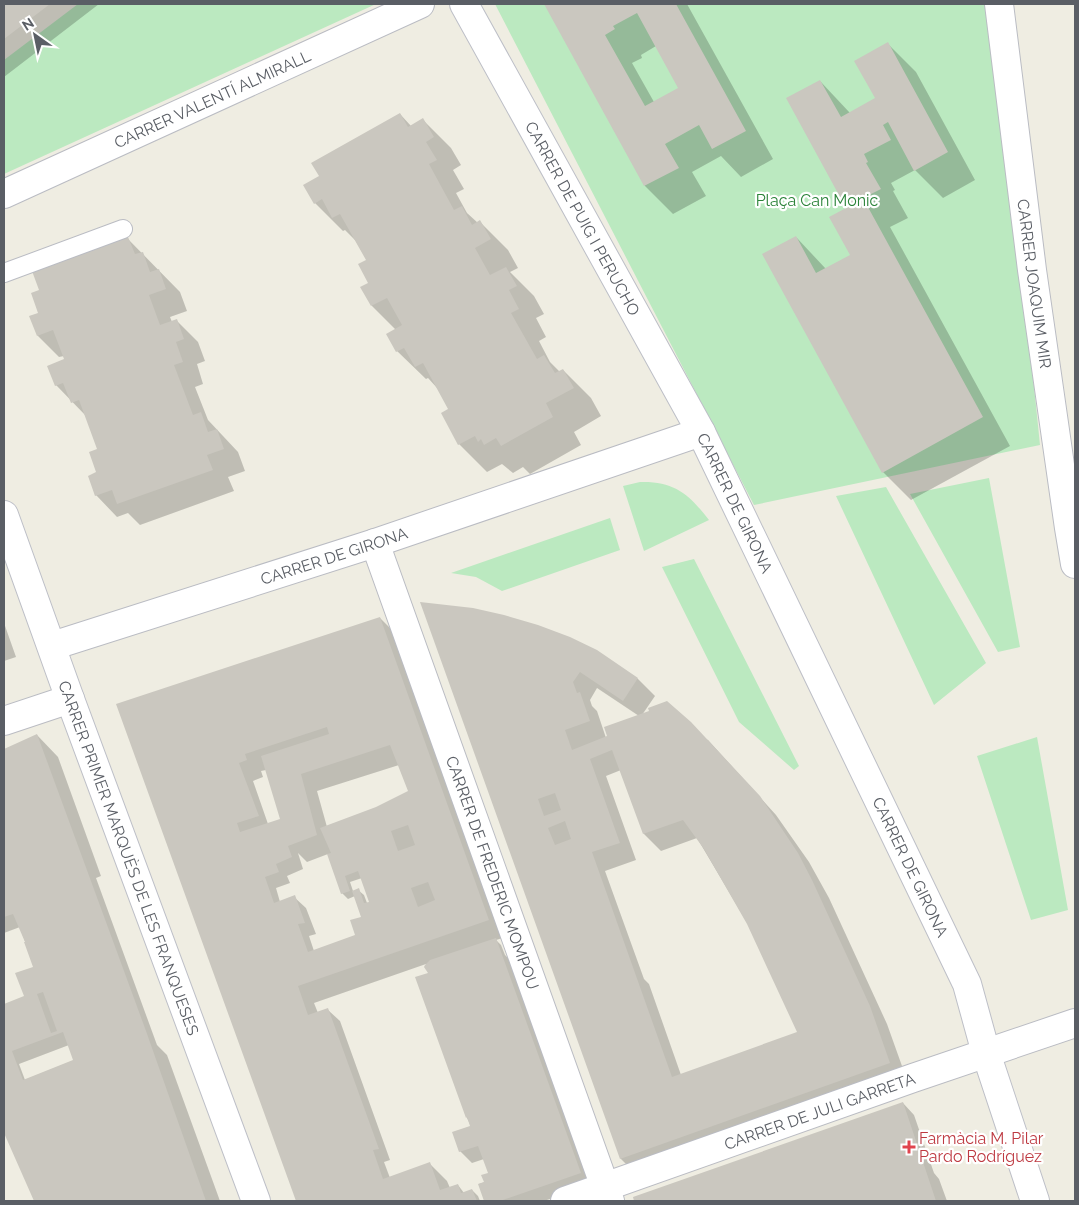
<svg xmlns="http://www.w3.org/2000/svg" width="1079" height="1205" font-family="Raleway,sans-serif">
	<style>
		.green { fill: #bbe9c0 }
		.shadow { fill: #0003; fill-rule: evenodd }
		.building { fill: #cac7bf; fill-rule: evenodd }
		.lines { fill: none; stroke-linecap: round; stroke-linejoin: round }
		.lane-casing { stroke: #babcc3; stroke-width: 20 }
		.street-casing { stroke: #babcc3; stroke-width: 30 }
		.secondary-casing { stroke: #bdbfc7; stroke-width: 30 }
		.lane { stroke: #fff; stroke-width: 18 }
		.street { stroke: #fff; stroke-width: 28 }
		.secondary { stroke: #fff; stroke-width: 28 }
		.health-dot { fill: #e0444e; stroke: #fff; stroke-width: 2 }
		.labels { text-anchor: middle; stroke-width: 4.5; stroke-linejoin: round; paint-order: stroke }
		.street-label { font-size: 16px; fill: #5a5e65; stroke: #fff }
		.park-label { font-size: 16px; fill: #2b8339; stroke: #fff }
		.health-label { font-size: 16px; fill: #be3a42; stroke: #fff; text-anchor: start }
	</style>
	<rect width="100%" height="100%" fill="#efede2"/>
	<path class="green" d="M78,4h298l-372,170v-114z
		M495,4h500l45,441 -286,60z
		M989,478l31,169 -22,5 -88,-158z
		M640,482c34,-1 49,12 69,38l-65,31 -21,-65z
		M886,487l100,176 -52,42 -98,-209z
		M610,518l10,32 -118,41 -26,-14 -25,-4z
		M694,559l105,207 -5,4 -55,-48 -77,-155z
		M1037,737l31,173 -37,10 -54,-164z"/>
	<path class="shadow" d="M4,4h95l-95,73z
		M545,4h142l86,155 -32,18 -20,-21 -29,16 14,24 -33,18 -28,-28zM656,46l24,42 -26,14 -22,-39 10,-5 -1,-3z
		M888,44l28,28 59,108 -32,18 -28,-28 -24,13 4,7 -2,1 15,27 -18,9 120,219 -99,54 -28,-28 -87,-235 30,32 26,-14 -4,-47 -28,-127 30,32 26,-14z
		M400,114l11,12 12,-6 28,28 10,17 -8,5 11,19 -8,4 11,20 11,10 2,-1 28,28 10,18 -8,4 24,24 10,18 -8,4 10,19 -7,4 11,21 10,10 3,-2 28,28 10,18 -27,16 7,13 -51,29 -7,-7 -10,6 -11,-9 -15,8 -28,-28 -9,-35 -12,-20 -10,-11 -2,1 -29,-28 -9,-17 8,-4 -24,-24 -5,-46 -11,-19 -11,-11 -2,1 -28,-28 5,-27z
		M127,238l53,54 7,19 -17,6 2,5 4,-2 22,22 7,19 -8,3 6,20 -8,3 13,33 30,32 7,19 -17,6 6,14 -94,34 -12,-12 -11,4 -21,-22 3,-45 -12,-33 -31,-32 10,-25 -2,-4 -5,1 -21,-21 2,-46z
		M422,604l175,48 41,27 17,17 -13,19 66,25 68,75 33,47 20,36 58,126 20,56 -269,96 -17,-17zM597,688l42,28 -33,22 -9,-27 -5,-5 -2,-6zM621,770l23,64 17,17 36,-13 51,86 51,109 -118,42 -32,-91 -5,-5 -39,-108 31,-11 -30,-84z
		M380,618l17,17 109,302 -10,3 5,5 4,10 6,6 80,224 -47,16h-59l-6,-17 6,-2 4,-8 -5,-15 -12,4 -12,-12 11,-25 -4,-8 -50,-140 13,-5 -4,-9 -112,39 4,10 10,-3 12,11 50,139 -6,2 6,16 40,-14 17,17 3,7 8,-3 6,8 8,-3 6,6 2,5h-182l-180,-496zM399,765l10,27 -33,16 -49,19 -10,-36zM266,770l17,53 -15,1 -15,-43 10,-4 -2,-6zM298,853l9,9 21,-8 14,39 6,6 7,-3 7,22 -5,17 -43,16 -5,-15 7,-2 -10,-26 -12,-11 -14,5 -4,-14 14,-5 -3,-7 16,-7zM362,878l10,29 -5,-4 -3,-8 -6,-5 -5,1 -3,-9z
		M4,623l12,34 -12,4z
		M37,735l21,22 43,119 -5,2 61,167 10,10 53,146h-185l-31,-71v-125l22,-8 8,-30 -14,-40 -16,6v-183zM69,1045l6,15 -50,20 -6,-16z
		M903,1103l11,12 20,58 5,6 8,22h-311l-1,-3z"/>
	<path class="building" d="M4,4h46l-46,35z
		M544,4h132l70,127 -34,18 -13,-24 -34,19 14,24 -35,18zM637,13l41,75 -33,18 -40,-71 10,-6 -2,-3z
		M888,42l60,110 -34,19 -26,-49 -5,3 8,15 -27,14 4,8 -2,1 15,26 -18,9 120,219 -101,56 -120,-219 34,-18 20,37 34,-18 -21,-38 17,-9 -60,-110 34,-18 21,37 34,-19 -21,-37z
		M400,113l8,14 15,-9 11,19 -8,5 11,18 -8,4 25,46 8,-4 10,19 8,-5 11,19 -16,9 15,27 16,-8 11,19 -8,4 10,19 -8,4 26,46 7,-4 11,18 8,-4 11,19 -28,15 7,14 -52,29 -5,-8 -12,7 -3,-6 -3,3 -3,-6 -17,9 -17,-32 7,-4 -25,-46 -8,4 -11,-19 -8,4 -10,-18 16,-9 -15,-27 -16,8 -11,-19 8,-4 -10,-19 8,-4 -26,-46 -8,4 -10,-19 -8,5 -11,-19 16,-9 -8,-13z
		M128,237l7,17 8,-2 7,20 9,-3 7,20 -17,6 11,30 17,-6 7,20 -8,3 7,20 -9,3 19,50 8,-3 7,20 9,-3 7,20 -17,6 6,15 -96,34 -5,-14 -17,6 -7,-20 8,-4 -7,-20 8,-3 -18,-49 -8,3 -8,-20 -8,3 -8,-20 17,-7 -11,-29 -16,6 -8,-20 9,-3 -7,-20 8,-3 -7,-19z
		M420,602l53,6 31,7 34,10 32,12 27,13 41,28 -15,23 -43,-29 -7,10 4,11 3,-1 10,29 -25,9 7,20 35,-14 -3,-9 45,-16 -1,-3 19,-7 24,21 69,74 38,57 14,27 58,126 20,57 -270,96zM612,750l31,84 40,-14 21,29 43,75 50,108 -125,45 -80,-225 28,-9 -30,-84zM555,793l6,17 -17,6 -6,-17zM565,821l6,18 -16,6 -7,-17z
		M380,617l109,303 -191,66 10,29 20,-7 51,141 -6,1 10,29 47,-17 10,28 18,-6 3,9 11,-4 5,12h-181l-180,-497zM327,727l2,7 -68,22 19,63 -40,13 -3,-9 22,-7 -20,-53 8,-3 -2,-6zM390,745l18,46 -32,16 -56,21 11,25 -4,1 14,40 9,-3 -5,-15 13,-5 11,31 -5,1 -5,-15 -7,3 9,26 -11,3 5,15 -47,17 -10,-28 7,-1 -10,-28 -21,8 -9,-26 14,-5 -3,-8 16,-7 -4,-11 29,-11 -16,-61zM408,825l7,20 -17,6 -7,-20zM428,882l7,18 -17,7 -7,-19z
		M37,734l109,297 60,170h-172l-30,-68v-129l20,-8 -9,-23 18,-6 -9,-25h1l-12,-28 -9,3v-168zM43,992l14,39 -6,2 -14,-39zM63,1032l10,28 -50,20 -11,-29z
		M496,938l85,235 -81,28h-16l-6,-17 6,-2 -3,-7 7,-2 -10,-27 -19,6 -7,-20 18,-6 -3,-9 -1,1 -51,-141 13,-4 -4,-6 1,-2 5,-5z
		M903,1102l33,99h-302l-1,-4z"/>
	<g class="lines">
		<g class="lane-casing">
			<path id="lane" d="M4,273l119,-44"/>
		</g>
		<g class="street-casing">
			<g id="street">
				<path id="s1" d="M999,4l33,266 37,258 6,36"/>
				<path id="s2" d="M4,194l416,-190"/>
				<path id="s3" d="M375,543l235,658"/>
				<path id="s4" d="M52,646l323,-103 326,-111"/>
				<path d="M4,721l66,-22"/>
				<path id="s5" d="M565,1201l348,-123 162,-55"/>
			</g>
		</g>
		<g class="secondary-casing">
			<g id="secondary">
				<path id="s6" d="M464,4l237,428 266,552 19,69 49,148"/>
				<path id="s7" d="M4,515l66,184 186,502"/>
			</g>
		</g>
		<use href="#lane" class="lane"/>
		<use href="#street" class="street"/>
		<use href="#secondary" class="secondary"/>
	</g>
	<path class="health-dot" d="M906.5 1139.5h5v5h5v5h-5v5h-5v-5h-5v-5h5z"/>
	<g class="labels">
		<g class="street-label">
			<text dy="6" stroke="none"><textPath href="#s2" startOffset="229">CARRER VALENTÍ ALMIRALL</textPath></text>
			<text dy="6" stroke="none"><textPath href="#s6" startOffset="245">CARRER DE PUIG I PERUCHO</textPath></text>
			<text dy="6" stroke="none"><textPath href="#s1" startOffset="282">CARRER JOAQUIM MIR</textPath></text>
			<text dy="6" stroke="none"><textPath href="#s6" startOffset="568">CARRER DE GIRONA</textPath></text>
			<text dy="6" stroke="none"><textPath href="#s4" startOffset="296">CARRER DE GIRONA</textPath></text>
			<text dy="6" stroke="none"><textPath href="#s7" startOffset="365">CARRER PRIMER MARQUÈS DE LES FRANQUESES</textPath></text>
			<text dy="6" stroke="none"><textPath href="#s6" startOffset="972">CARRER DE GIRONA</textPath></text>
			<text dy="6" stroke="none"><textPath href="#s3" startOffset="350">CARRER DE FREDERIC MOMPOU</textPath></text>
			<text dy="6" stroke="none"><textPath href="#s5" startOffset="270">CARRER DE JULI GARRETA</textPath></text>
		</g>
		<g class="park-label">
			<text x="817" y="206">Plaça Can Monic</text>
		</g>
		<g class="health-label">
			<text x="919" y="1144">Farmàcia M. Pilar<tspan x="919" dy="18">Pardo Rodríguez</tspan></text>
		</g>
	</g>
	<rect width="1079" height="1205" fill="none" stroke="#5a5e65" stroke-width="10"/>
	<g transform="translate(35 35) rotate(327)" stroke="#ffffff" stroke-width="4" paint-order="stroke">
	<path d="M0-4L9 19L0 12L-9 19Z" fill="#5a5e65"/>
	<text y="-8" font-size="14" font-weight="bold" text-anchor="middle" fill="#5a5e65">N</text>
	</g>
</svg>
